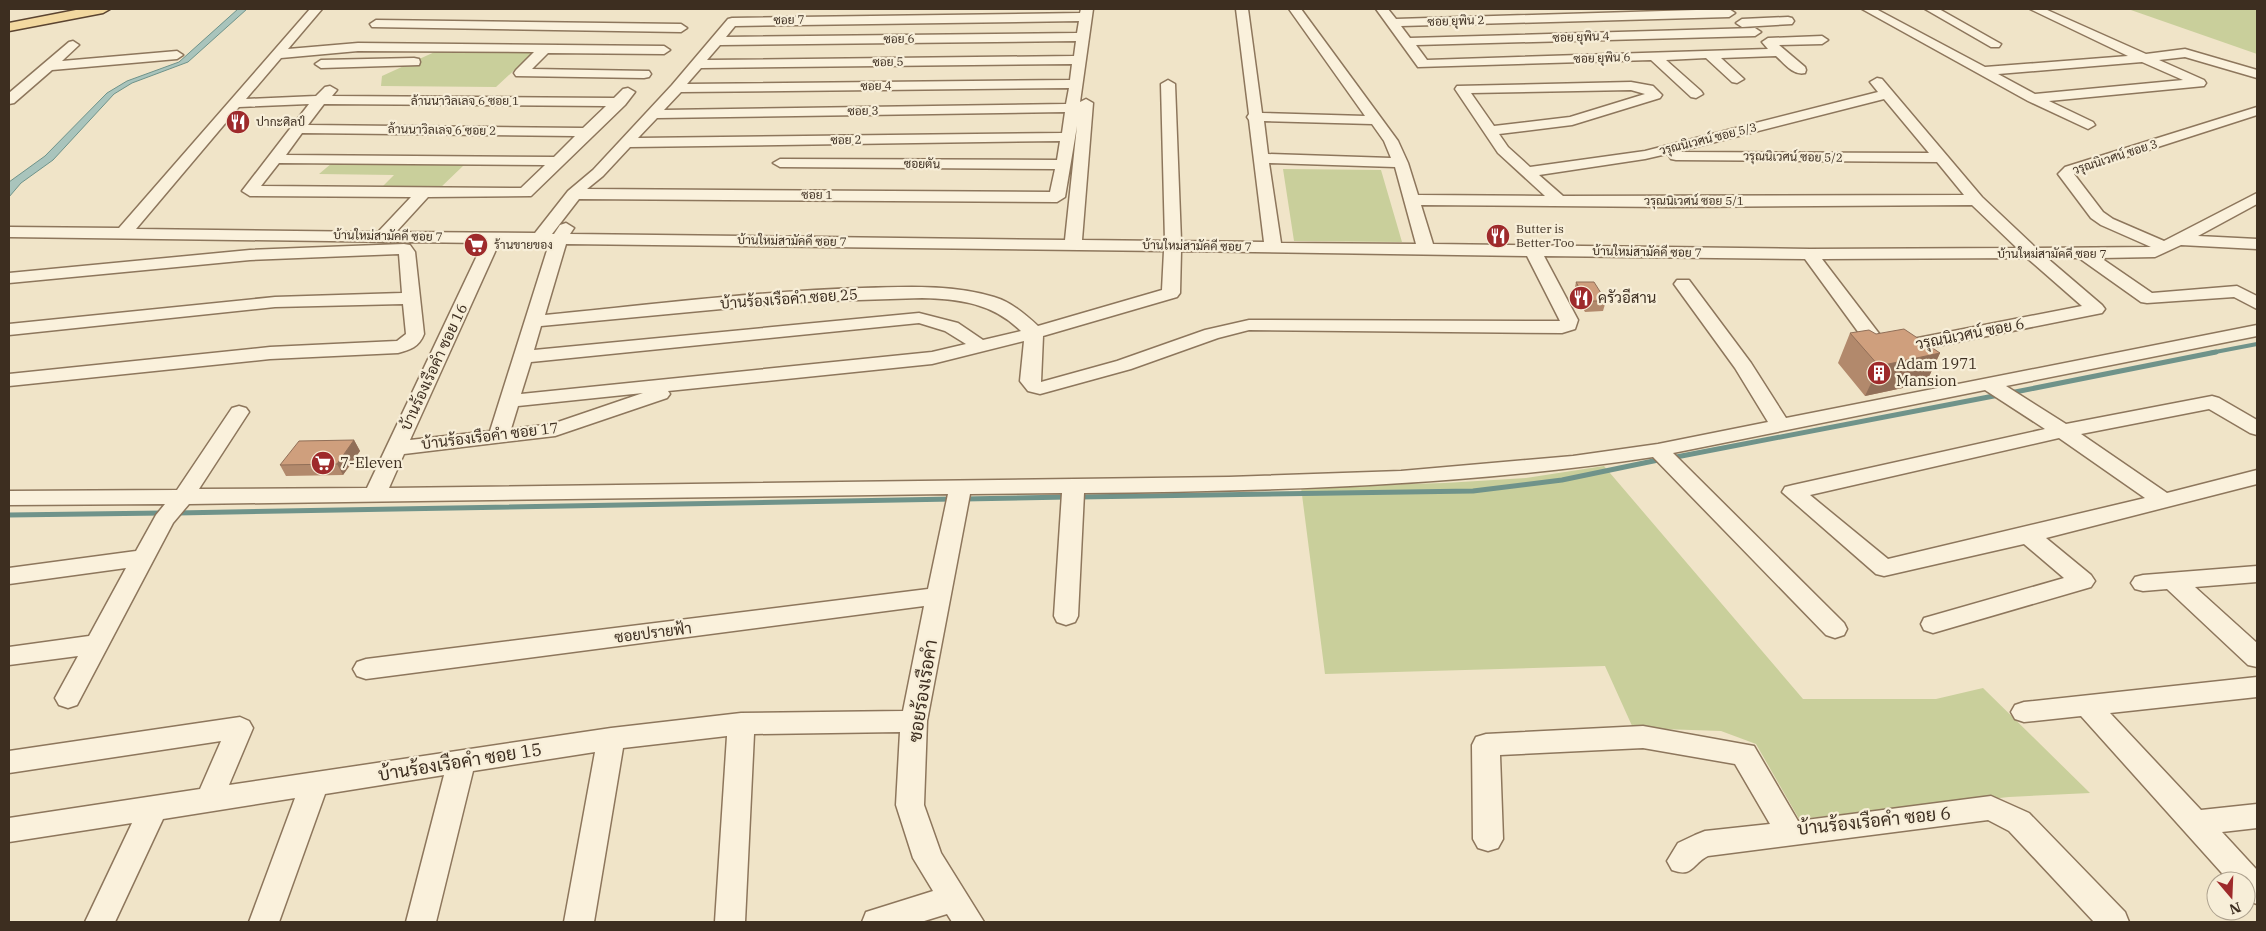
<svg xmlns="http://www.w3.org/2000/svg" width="2266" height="931" font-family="'IBM Plex Serif',Sarabun,serif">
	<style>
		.green { fill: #c9cf9b }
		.water { fill: #a9c4bc; stroke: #6f938a }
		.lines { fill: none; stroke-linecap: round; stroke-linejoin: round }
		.stream-far1 { stroke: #6f938a; stroke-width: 4 }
		.stream { stroke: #6f938a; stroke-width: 5 }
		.minor-casing { stroke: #8d765c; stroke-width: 3 }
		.major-casing { stroke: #5b4430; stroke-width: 3 }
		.minor { fill: #faf1dc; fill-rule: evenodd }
		.major { fill: #f3d9a0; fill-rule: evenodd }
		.wall { fill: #b2896c }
		.shaded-wall { fill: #916f58 }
		.building { fill: #cf9f7d; stroke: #916f58 }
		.labels { text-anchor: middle; stroke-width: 4.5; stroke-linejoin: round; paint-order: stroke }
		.far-street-label { font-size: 12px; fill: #3d2e20; stroke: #f7eed8 }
		.far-poi-label { font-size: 12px; fill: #3d2e20; stroke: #f7eed8; text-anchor: start }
		.poi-label { font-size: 15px; fill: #3d2e20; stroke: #f7eed8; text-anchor: start }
		.street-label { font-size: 15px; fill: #3d2e20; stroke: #f7eed8 }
		.near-street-label { font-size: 18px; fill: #3d2e20; stroke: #f7eed8 }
	</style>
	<rect width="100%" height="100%" fill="#f0e4c8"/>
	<path class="green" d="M2128,9h129v45z
		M439,50l96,1 -39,36 -115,-1 1,-10z
		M332,163l132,2 -25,24 -58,-1 13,-13 -75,-1z
		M1283,169l98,1 21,72 -108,-1z
		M1604,466l199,233h133l47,-11 107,105 -81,4 -210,22 -43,-75 -35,-13 -88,-3 -28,-62 -280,8 -24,-187 144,-4 81,-5z"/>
	<path class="water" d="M238,9h9l-59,53 -56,21 -18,11 -61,66 -32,23 -12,14v-15l36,-26 62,-63 20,-12 52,-19z"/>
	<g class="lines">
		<path class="stream-far1" d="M2210,353l47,-9"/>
		<path class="stream" d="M2010,393l206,-41
			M1671,458l328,-63
			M1079,497l394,-6 89,-11 101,-21
			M964,499l104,-2
			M177,513l776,-14
			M9,515l154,-2"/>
		<g class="minor-casing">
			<path id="minor" d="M310,9h12l-34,40 70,-6 306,3 6,4 -6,4 -116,-1 -16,16 117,2 2,3 -2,3 -5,1 -128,-2 -2,-3 2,-3 18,-18 -176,-1 -77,7 -35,41 70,-3 9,-9 5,-1 7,4 -5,6 282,2 9,-9 5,-1 7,4 -10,13 -94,91 -103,1 -32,35 139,1 33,-42 25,-21 79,-85 56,-66 4,-1 348,-5 1,-4h12l-13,93 6,-3 7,4 -11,137 83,1 -4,-157 7,-4 7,4 6,157 83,1 -15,-122 -2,-3 2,-3 -13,-105h12l14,104 103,3 -76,-107h12l97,132 10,22 10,32 127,1 -47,-43 -43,-64 2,-3 174,-4 22,4 9,9 -2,3 -88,27 -73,9 9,13 22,20 115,-16 233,-59 -8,-10 7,-4 5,1 100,118 54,51 115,-1 -50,-22 -10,-7 -33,-44 7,-7 192,-60v8l-183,59 29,38 10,7 51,22 93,-48v11l-59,32 59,3v10l-76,-4 -26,12 -54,1 51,35 85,-7 20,10v13l-23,-12 -87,6 -6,-1 -62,-44h-32l55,47 3,4 -3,4 -220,44 -7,-2 -70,-96 -261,-3 34,64 -3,9 -13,4 -313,-3 -31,8 -87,31 -91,25 -12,-3 -8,-10 4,-40 -92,23 -264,27 2,3 -3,4 -112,38 -151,18 -15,34 840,-11 172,-6 172,-15 85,-12 110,-22 -33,-54 -61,-84 3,-4h12l62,83 35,55 471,-93v11l-251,50 60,38 146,-28 7,2 38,22v15l-7,-2 -41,-24 -128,25 86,59 90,-23v14l-211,54 45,37 4,6 -4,6 -158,46 -9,-3 -3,-6 3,-6 140,-40 -40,-34 -140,32 -8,-2 -94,-82 3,-5 8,-2 252,-56 -60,-39 -312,63 171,170 3,6 -3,6 -9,3 -9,-3 -173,-178c-190,29 -378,34 -569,36l-6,123 -3,6 -9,3 -9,-3 -3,-6 8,-123 -92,1 -43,227 -3,84 17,48 43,69h-32l-5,-8 -26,8h-59l4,-10 67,-21 -20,-33 -17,-53 4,-73 -146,2 -9,188h-30l12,-186 -104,12 -29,174h-30l31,-170 -122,19 -37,151h-30l38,-147 -119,19 -46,128h-30l46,-124 -132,21 -48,103h-30l47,-99 -123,19v-24l191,-29 21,-48 -212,32v-22l231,-34 9,4 4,7 -24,57 382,-57 130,-15 162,-2 21,-105 -558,73 -9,-3 -4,-7 4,-7 9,-3 562,-70 20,-95 -759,10 -16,19 -96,182 -9,3 -9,-3 -4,-7 23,-42 -69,9v-18l80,-11 37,-68 -117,16v-16l127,-17 20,-36 9,-11 -156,1v-14l168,-1 55,-82 7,-2 7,2 3,4 -50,77 168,-1 116,-245 -474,-6v-10l110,1zM1079,21l-2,12 -351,4 9,-11zM1076,41l-2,15 -367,4 13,-15zM1072,64l-2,16 -383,4 14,-16zM1069,88l-3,16 -402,6 17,-18zM1631,90l14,4 -75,23 -76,9 -23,-33zM1884,99l45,54 -253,-1zM309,104l-67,87 8,5 161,1 -33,35 -242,-3 103,-122zM324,104l282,2 -23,22 -275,-3zM1065,112l-3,21 -424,5 19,-20zM1264,121l108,3 12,17 7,17 -123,-4zM1077,126l-12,114 -495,-6 4,-6 -8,-5 -6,2 -6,9h-2l27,-35 478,3 8,-5zM302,133l273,3 -21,21 -268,-2zM1060,141l-3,19 -277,-1 -7,4 7,4 275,2 -5,23 -463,-3 16,-13 27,-29zM1671,153l-2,3 2,3 5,1 261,2 27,33 -401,1 -24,-21 106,-16zM279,163l266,2 -24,23 -260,-2zM1269,163l126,4 21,77 -135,-1zM1421,205l248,2 303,-2 45,43 -207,1 -377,-5zM499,243l50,1 -59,187 -80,9zM566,244l598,7 -2,39 -124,36c-13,-12 -27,-24 -44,-29 -43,-13 -88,-10 -132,-9 -106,3 -212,17 -317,27zM1181,251l346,5 33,65 -311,-1 -44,10 -88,31 -76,21 2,-46 134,-39 3,-4zM2027,258l55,48 -195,38 -65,-85zM922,298c38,1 70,5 99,33l-38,9 -25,-17 -39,-10 -385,37 7,-24 254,-24zM919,323l26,8 21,13 -34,8 -411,42 10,-32zM643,393l-91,31 -41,5 7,-23zM2059,438l86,60 -257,61 -78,-64z
				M1376,9h12l8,10 333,-10 6,4 -6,4 -328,9 9,12 345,-10 6,4 -6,4 -339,9 11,15 341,-11 -6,-7 6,-4 54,-2 6,4 -6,4 -43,1 26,22 1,3 -1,3c-12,3 -21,-10 -29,-17l-55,2 23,21 -7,4 -5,-1 -26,-24 -40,2 35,31 2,3 -7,4 -5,-1 -40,-37 -233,7z
				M1862,9h14l109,58 143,-11 -98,-47h15l101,45 39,-5 72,21v8l-72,-21 -26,3 45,20 2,3 -2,3 -155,15 44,21 2,3 -7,4 -60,-28zM2142,62l41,18 -148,14 -37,-20z
				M1925,9h14l62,35 -2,3h-8z
				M1788,17l4,1 2,3 -2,3 -50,3 -6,-4 6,-4z
				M376,20l305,4 6,4 -6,4 -309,-5 -2,-3z
				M73,41l6,4 -17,16 115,-10 6,4 -6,4 -125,11 -38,33 -5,1v-11l60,-51z
				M414,58l5,1 1,3 -1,3 -98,3 -6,-4 6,-4z
				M404,244l6,1 5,7 9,82c-5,13 -14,16 -26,19l-128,6 -261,27v-12l261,-27 127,-6 9,-7 -3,-30 -128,3 -266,28v-11l266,-27 127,-4 -3,-39 -149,6 -241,23v-10l241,-23z
				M2257,566v16l-62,5 62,56v24l-9,-2 -81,-76 -24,2 -8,-2 -4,-6 4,-6 8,-2z
				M2257,677v20l-147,16 91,97 56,-6v24l-35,4 35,38v34l-11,-4v-19h-17l-148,-165 -57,6 -9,-3 -4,-7 4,-7 9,-3z
				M1643,726l111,20 44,75 193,-25 38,17 96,99 4,10h-35l-85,-91 -21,-11 -280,36c-16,8 -15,22 -36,14l-5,-9 11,-18 17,-8 10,-4 65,-7 -35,-60 -92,-16 -143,7 3,84 -5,9 -10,3 -10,-3 -5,-9 -1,-94 4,-8 10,-3z"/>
		</g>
		<g class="major-casing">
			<path id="major" d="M81,9h29l-7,4 -94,18v-8z"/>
		</g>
		<use href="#minor" class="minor"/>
		<use href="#major" class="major"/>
	</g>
	<path class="wall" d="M1576,282l30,19 -3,10 -18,1 -11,-20z
		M1850,333l90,20 -14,30 -61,13 -27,-33z
		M354,440l6,11 -17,24 -57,1 -6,-11z"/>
	<path class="shaded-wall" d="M1940,353l-14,30 -61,13 14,-30z
		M354,440l6,11 -17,24 -6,-11z"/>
	<path class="building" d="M1576,282h18l12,19h-19z
		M1904,329l36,24 -61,13 -29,-33 19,-3 7,4z
		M354,440l-17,24 -57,1 19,-24z"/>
	<defs>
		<g id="restaurant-disc" transform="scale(1.25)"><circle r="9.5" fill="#9e2a2b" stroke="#f7eed8"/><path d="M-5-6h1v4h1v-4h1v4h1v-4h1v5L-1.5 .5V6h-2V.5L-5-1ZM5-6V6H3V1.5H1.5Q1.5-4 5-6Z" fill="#fff"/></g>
		<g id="supermarket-disc" transform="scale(1.25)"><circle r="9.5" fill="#9e2a2b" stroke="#f7eed8"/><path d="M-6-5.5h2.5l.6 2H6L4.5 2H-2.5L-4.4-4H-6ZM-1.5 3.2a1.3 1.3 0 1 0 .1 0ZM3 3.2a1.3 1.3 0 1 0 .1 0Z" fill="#fff"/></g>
		<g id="building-disc" transform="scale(1.25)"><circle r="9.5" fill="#9e2a2b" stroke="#f7eed8"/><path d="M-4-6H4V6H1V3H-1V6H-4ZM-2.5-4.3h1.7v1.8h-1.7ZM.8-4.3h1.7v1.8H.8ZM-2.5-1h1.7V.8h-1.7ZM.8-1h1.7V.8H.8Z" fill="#fff"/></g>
	</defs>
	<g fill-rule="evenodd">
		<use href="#restaurant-disc" x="238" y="122"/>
		<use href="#restaurant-disc" x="1498" y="236"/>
		<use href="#supermarket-disc" x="476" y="245"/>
		<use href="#restaurant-disc" x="1581" y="298"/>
		<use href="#building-disc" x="1879" y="373"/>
		<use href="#supermarket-disc" x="323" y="463"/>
	</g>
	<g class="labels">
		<g class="far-street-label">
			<text transform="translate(789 20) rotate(-1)" y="4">ซอย 7</text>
			<text transform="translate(1456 21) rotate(-2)" y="4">ซอย ยุพิน 2</text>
			<text transform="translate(1581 37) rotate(-2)" y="4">ซอย ยุพิน 4</text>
			<text transform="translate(899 39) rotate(-1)" y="4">ซอย 6</text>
			<text transform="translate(1602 58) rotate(-2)" y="4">ซอย ยุพิน 6</text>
			<text transform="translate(888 62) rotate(-1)" y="4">ซอย 5</text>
			<text transform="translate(876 86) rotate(-1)" y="4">ซอย 4</text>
			<text x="465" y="105">ล้านนาวิลเลจ 6 ซอย 1</text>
			<text transform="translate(863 111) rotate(-1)" y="4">ซอย 3</text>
			<text transform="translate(442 130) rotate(1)" y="4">ล้านนาวิลเลจ 6 ซอย 2</text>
			<text transform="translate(1708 139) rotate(-14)" y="4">วรุณนิเวศน์ ซอย 5/3</text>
			<text transform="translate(846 140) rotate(-1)" y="4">ซอย 2</text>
			<text transform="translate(1793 157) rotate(1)" y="4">วรุณนิเวศน์ ซอย 5/2</text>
			<text transform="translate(2115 157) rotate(-18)" y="4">วรุณนิเวศน์ ซอย 3</text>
			<text transform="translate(922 164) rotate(1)" y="4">ซอยตัน</text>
			<text x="817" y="199">ซอย 1</text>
			<text x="1694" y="205">วรุณนิเวศน์ ซอย 5/1</text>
			<text transform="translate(388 236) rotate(1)" y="4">บ้านใหม่สามัคคี ซอย 7</text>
			<text transform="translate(792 241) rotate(1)" y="4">บ้านใหม่สามัคคี ซอย 7</text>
			<text transform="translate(1197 246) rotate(1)" y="4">บ้านใหม่สามัคคี ซอย 7</text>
			<text transform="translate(1647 252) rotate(1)" y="4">บ้านใหม่สามัคคี ซอย 7</text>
			<text x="2052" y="258">บ้านใหม่สามัคคี ซอย 7</text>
		</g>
		<g class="far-poi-label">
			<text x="256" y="126">ปากะศิลป์</text>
			<text x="1516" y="233">Butter is<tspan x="1516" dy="14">Better Too</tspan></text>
			<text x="494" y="249">ร้านขายของ</text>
		</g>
		<g class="poi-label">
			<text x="1598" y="303">ครัวอีสาน</text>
			<text x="1896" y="369">Adam 1971<tspan x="1896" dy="17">Mansion</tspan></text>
			<text x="340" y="468">7-Eleven</text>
		</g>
		<g class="street-label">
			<text transform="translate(789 299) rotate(-4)" y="5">บ้านร้องเรือคำ ซอย 25</text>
			<text transform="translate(1970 334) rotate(-11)" y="5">วรุณนิเวศน์ ซอย 6</text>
			<text transform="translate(434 367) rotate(-65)" y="5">บ้านร้องเรือคำ ซอย 16</text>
			<text transform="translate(490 436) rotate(-7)" y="5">บ้านร้องเรือคำ ซอย 17</text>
			<text transform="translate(653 633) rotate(-7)" y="5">ซอยปรายฟ้า</text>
		</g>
		<g class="near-street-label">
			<text transform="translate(923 691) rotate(-81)" y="6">ซอยร้องเรือคำ</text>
			<text transform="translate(460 762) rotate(-9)" y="6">บ้านร้องเรือคำ ซอย 15</text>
			<text transform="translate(1874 821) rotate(-6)" y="6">บ้านร้องเรือคำ ซอย 6</text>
		</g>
	</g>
	<rect width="2266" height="931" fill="none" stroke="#3d2e20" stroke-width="20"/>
	<g transform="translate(2231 896) rotate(161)"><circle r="24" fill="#f7eed8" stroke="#ada18e"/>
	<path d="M0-4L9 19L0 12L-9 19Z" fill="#9e2a2b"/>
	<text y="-8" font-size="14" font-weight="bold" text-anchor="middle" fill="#3d2e20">N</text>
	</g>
</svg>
